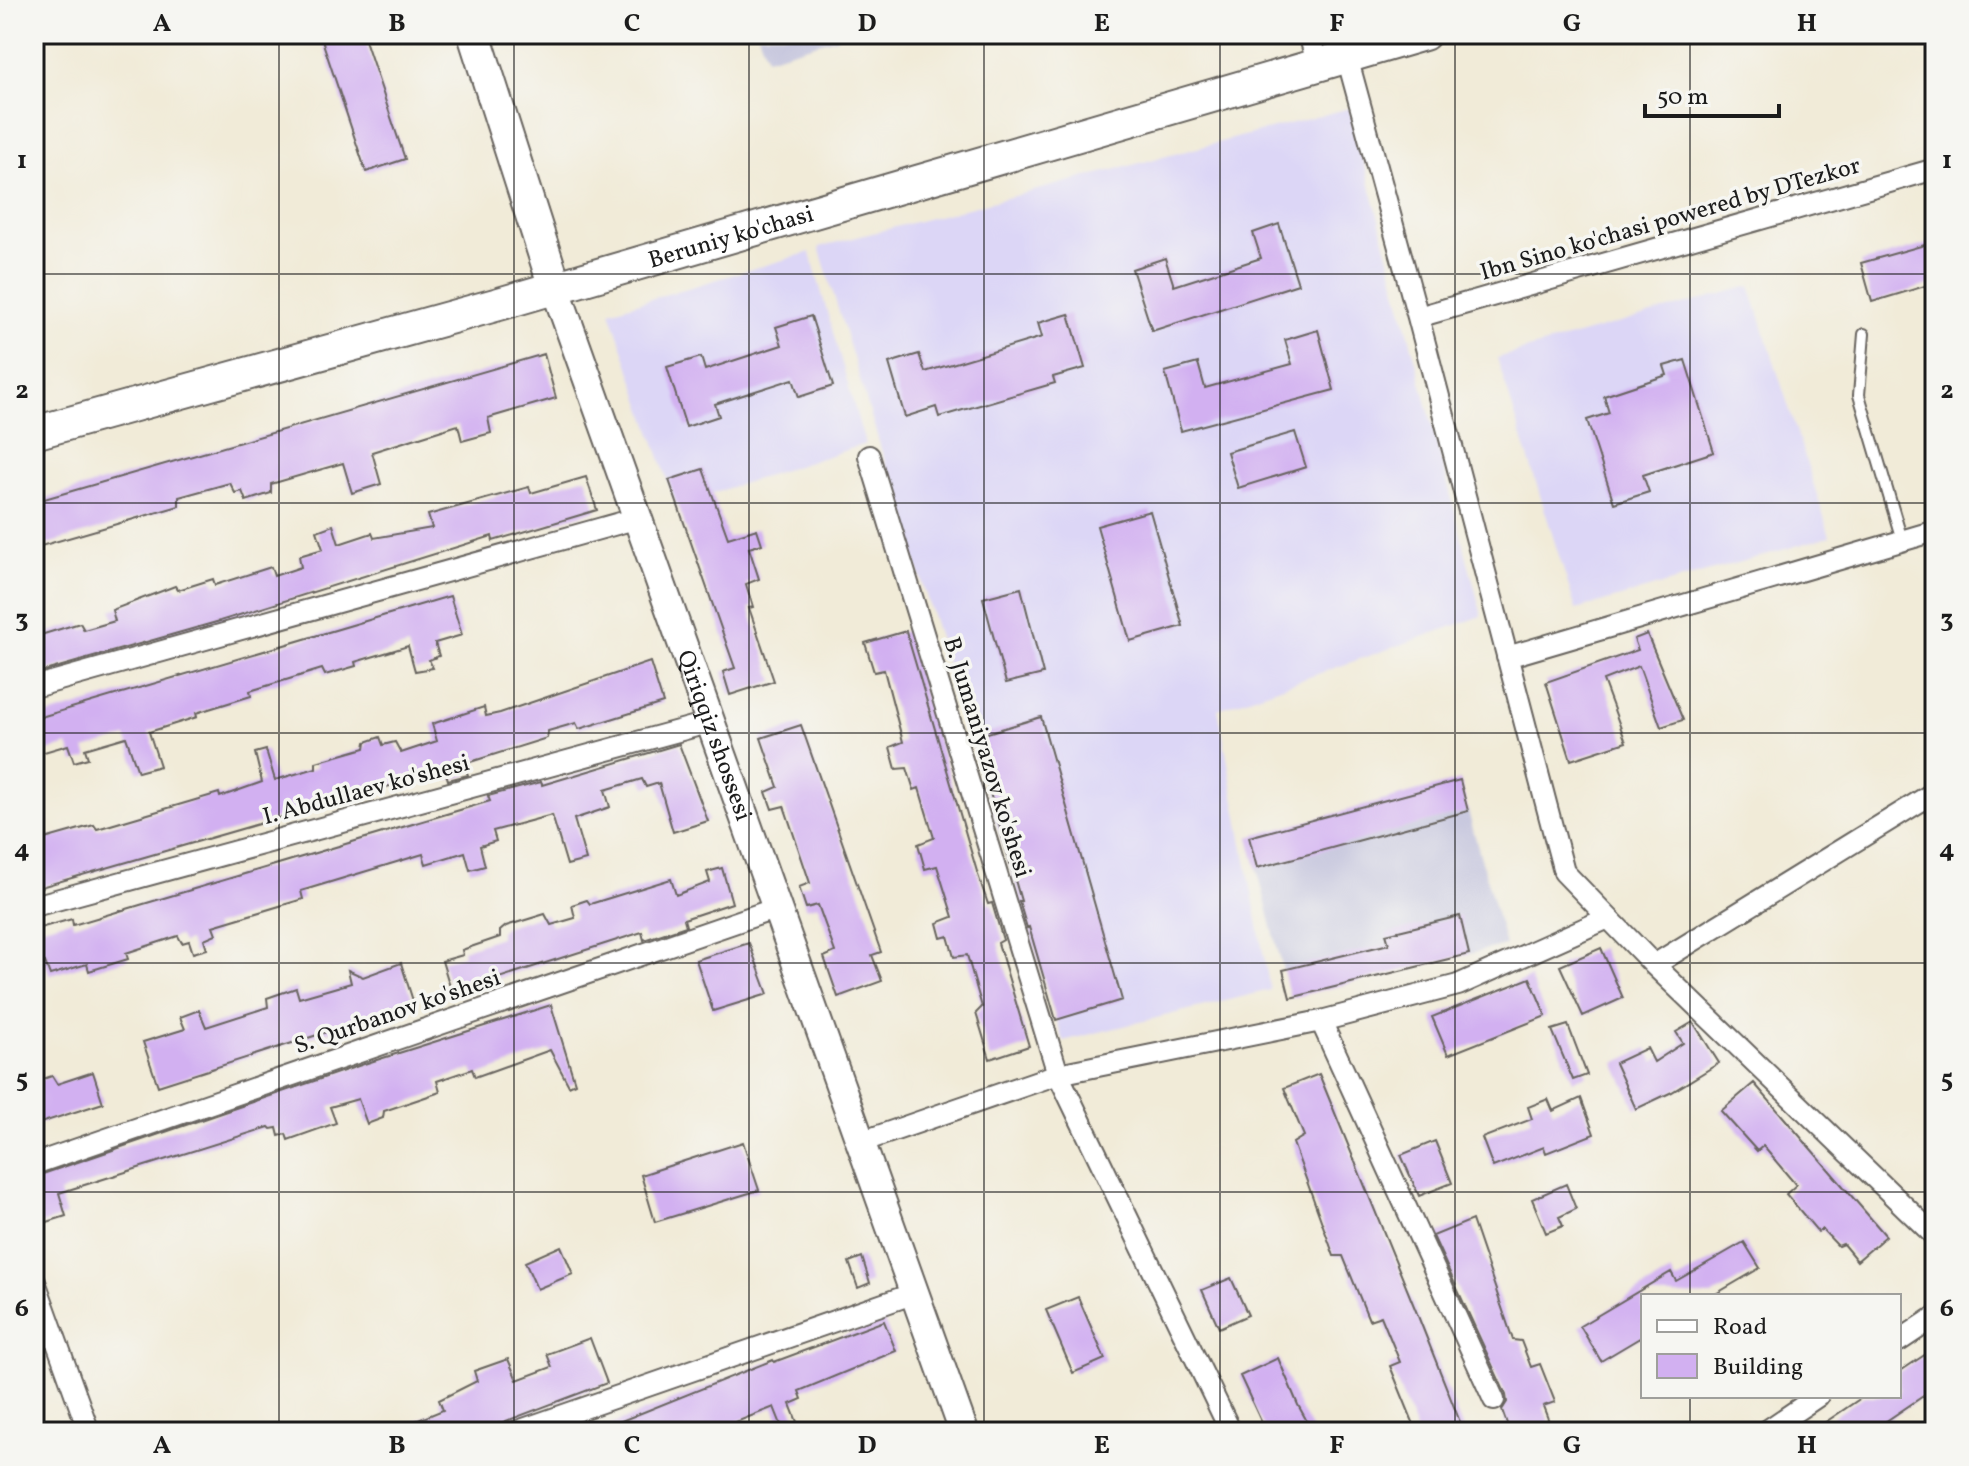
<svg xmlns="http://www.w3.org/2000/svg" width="1969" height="1466" font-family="Vollkorn,serif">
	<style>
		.built { fill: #dcd6f6 }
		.industrial { fill: #c2c2dc }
		.building { fill: #d2b0f1 }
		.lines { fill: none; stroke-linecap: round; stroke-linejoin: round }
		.lane-casing { stroke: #67645e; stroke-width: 14 }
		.street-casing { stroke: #67645e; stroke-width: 24 }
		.secondary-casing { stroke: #67645e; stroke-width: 32 }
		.primary-casing { stroke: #67645e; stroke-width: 36 }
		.lane { stroke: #fff; stroke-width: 10 }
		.street { stroke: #fff; stroke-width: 20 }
		.secondary { stroke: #fff; stroke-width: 28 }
		.primary { stroke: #fff; stroke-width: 32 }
		.grid { fill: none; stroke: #1c1c1c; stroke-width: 2; stroke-opacity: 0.55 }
		.labels { text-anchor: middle; stroke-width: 7; stroke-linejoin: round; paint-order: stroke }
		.street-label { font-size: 24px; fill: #1c1c1c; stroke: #f6f6f2 }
		.neatline { fill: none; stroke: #1c1c1c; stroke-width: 3 }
		.grid-label { font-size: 26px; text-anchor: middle; font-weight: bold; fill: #1c1c1c }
	</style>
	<rect width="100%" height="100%" fill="#f6f6f2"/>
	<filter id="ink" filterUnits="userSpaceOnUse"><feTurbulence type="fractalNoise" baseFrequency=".0125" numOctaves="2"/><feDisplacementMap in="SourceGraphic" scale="16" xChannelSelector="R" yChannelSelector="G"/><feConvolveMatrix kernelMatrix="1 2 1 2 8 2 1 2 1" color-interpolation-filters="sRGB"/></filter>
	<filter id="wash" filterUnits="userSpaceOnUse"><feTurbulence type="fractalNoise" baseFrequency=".006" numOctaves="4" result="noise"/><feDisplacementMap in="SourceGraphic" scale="32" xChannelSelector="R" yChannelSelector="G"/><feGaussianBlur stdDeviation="1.8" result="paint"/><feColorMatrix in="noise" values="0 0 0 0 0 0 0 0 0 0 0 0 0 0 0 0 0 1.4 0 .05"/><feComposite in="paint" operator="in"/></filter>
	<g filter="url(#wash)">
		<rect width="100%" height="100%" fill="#f1ebd8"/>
		<path class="built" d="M1350,108l132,508 -264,93 52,281 -207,51 -244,-794z
			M810,252l55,192 -189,61 -66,-194z
			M1750,286l80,250 -254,74 -79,-252z"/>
		<path class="industrial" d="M758,34h91l-82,24z
			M1468,811l37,134 -36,9 -10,-38 -72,18 2,10 -106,26 -26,-102z"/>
		<g id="blocks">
			<path class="building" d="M320,34h43l42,125 -39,13z
				M1279,224l19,60 -146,47 -20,-62 33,-11 9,28 87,-28 -8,-25z
				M1935,242v41l-63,19 -11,-39z
				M1069,314l16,54 -32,9 2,6 -116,34 -3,-10 -31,10 -16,-54 30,-9 6,18 117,-35 -4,-14z
				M811,316l22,70 -34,11 -6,-18 -78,25 4,12 -33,11 -19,-60 34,-10 4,13 77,-25 -6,-18z
				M1318,330l16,60 -153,41 -16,-59 33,-9 7,25 87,-24 -7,-24z
				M544,354l12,44 -68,20 3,15 -29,8 -4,-16 -86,27 9,32 -29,9 -9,-30 -72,21v9l-25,8 -4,-10 -7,2 -5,-10 -51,14v9l-145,42v-46z
				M1685,360l29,92 -71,23 6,17 -35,11 -27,-83 22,-7 -5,-17 63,-21 -3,-9z
				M1295,432l11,35 -68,21 -11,-36z
				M703,469l25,69 29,-9 5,15 -13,4 10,31 -13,5 7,23 -4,1 25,73 -44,14 -7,-23 12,-4 -66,-188z
				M586,477l11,33 -104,31 -1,-5 -272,85 -186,53v-37l46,-14 4,7 31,-9 -3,-11 63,-24 3,4 35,-11 2,6 56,-18 3,9 27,-9 -2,-11 24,-7 -6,-18 16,-6 6,19 33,-11 2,5 58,-10 -4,-13 101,-28 2,6z
				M1150,511l33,115 -53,15 -33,-115z
				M1021,588l22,86 -37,9 -23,-85z
				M450,596l12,39 -27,8 4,13 -10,4 4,8 -18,3 -7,-25 -53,16 1,4 -31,9 -3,-6 -72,22 1,5 -55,17 1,4 -48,15 11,34 -22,6 -12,-35 -41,12 3,9 -14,4 -6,-17 -34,10v-36z
				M906,631l72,244 10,29 4,-1 11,37 -5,3 31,103 -39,13 -14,-46 6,-6 -15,-52 -13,2 -6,-21 -7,2 -4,-15 16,-6 -16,-51 -12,3 -7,-25 16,-6 -15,-50 -5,2 -7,-22 -11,1 -6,-22 13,-5 -19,-72 -10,2 -9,-29z
				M1647,634l36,86 -22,7 -22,-61 -36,14 23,62 -55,18 -25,-78 92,-32 -4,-11z
				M650,662l13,41 -84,26 -3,-6 -28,8 -1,7 -83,26 4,11 -20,5 -3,-10 -411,119v-47l60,-17 3,4 122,-36 1,4 42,-15 -7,-29 11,-3 9,30 41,-12v-6l49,-14 1,-6 14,-5 3,8 12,-3 6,11 36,-12 -5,-17 52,-17 2,9 14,-3z
				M1041,717l81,283 -66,20 -27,-93 -2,1 -8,-27h2l-47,-164z
				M801,725l80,227 -9,3 10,26 -44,16 -14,-40 11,-5 -17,-47 -12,3 -7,-21 11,-4 -26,-77 -12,3 -6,-17 12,-5 -17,-49z
				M679,744l29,77 -35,11 -14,-49 -13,4 -4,-8 -37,11 5,17 -36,12 12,41 -19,5 -15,-50 -59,16 3,10 -16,5 5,20 -15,4 -5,-18 -39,12 -3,-10 -122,37 2,8 -90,27 3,8 -12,5 3,10 -14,4 -4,-12 -7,2 -4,-7 -52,17 2,6 -39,12 -2,-7 -37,11 -5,-13 -11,3 2,-36 36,-10 1,6 417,-124 -2,-5 53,-14 1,3z
				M1460,780l8,31 -211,57 -8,-31z
				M722,868l10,35 -48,16 2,7 -42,14 -2,-8 -190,61 -10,-32 21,-6 -1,-5 38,-13v-6l6,-5 39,-12 6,11 24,-7 -3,-13 15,-5 3,4 81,-25 5,16 34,-13 -3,-10z
				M1460,916l9,38 -179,44 -7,-28 106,-26 -3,-10z
				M749,943l19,51 -55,17 -17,-51z
				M1601,948l22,50 -40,18 -23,-50z
				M401,963l13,41 -256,82 -15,-44 42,-13 -5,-12 19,-7 7,17 62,-20 -1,-9 29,-10 3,10 52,-15 -3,-13 15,7z
				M1530,978l16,38 -98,39 -16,-38z
				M551,1005l24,78 -6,3 -19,-36 -75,27 -3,-8 -35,12 3,11 -56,19 -1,7 -16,6 -9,-25 -28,8 6,16 -48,17 -2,-6 -7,2 -2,-8 -6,1 -2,-2 -210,66 7,23 -25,8 -7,-22v-25l330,-113z
				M1693,1022l26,41 -47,29 -36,17 -21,-46 32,-15 7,14 29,-19 -7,-11z
				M1568,1025l19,50 -14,5 -21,-50z
				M93,1072l10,31 -69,22v-43l18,-6 5,8z
				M1319,1074l97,237 48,121h-47l-27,-66 10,-4 -19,-46 -12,4 -26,-64h-9l-41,-113 11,-7 -20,-48z
				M1754,1083l132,153 -29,25 -14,-17 -5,2 -16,-17 -4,3 -32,-38 10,-9 -33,-39 -6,5 -36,-40z
				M1581,1098l13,36 -48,19 -2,-6 -51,20 -11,-29 50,-19 -4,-12 20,-8 5,12z
				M1435,1141l17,42 -33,13 -18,-41z
				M743,1142l16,48 -104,32 -14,-47z
				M1566,1184l10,25 -17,8 4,9 -17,7 -14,-34z
				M1472,1220l41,120 8,1 10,26 9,-3 15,38 -12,4 10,26h-43l-8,-22 5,-8 -1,-7 -73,-159z
				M1744,1242l16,26 -48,28h-69v40l-42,25 -21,-35 91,-54 5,9z
				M561,1246l12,28 -36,15 -12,-27z
				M862,1257l8,26 -12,5 -9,-26z
				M1231,1278l17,37 -29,13 -17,-38z
				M1078,1297l27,62 -32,14 -27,-63z
				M884,1321l12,30 -97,40 3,8 -12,5 9,23 -12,5h-3l-10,-25 -63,25h-117l179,-72 1,2z
				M590,1338l17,45 -130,49h-88l54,-22 -4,-10 38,-19 -3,-10 34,-12 9,21 35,-13 -5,-13z
				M1935,1348v40l-65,44h-59l53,-36h35v-24z
				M1278,1358l20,47 15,27h-47l-26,-56z"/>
		</g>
	</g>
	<g filter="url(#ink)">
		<use href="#blocks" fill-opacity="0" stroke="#67645e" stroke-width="2"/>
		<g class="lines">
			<g class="lane-casing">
				<path id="lane" d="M1864,334l-5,61 43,145"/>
			</g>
			<g class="street-casing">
				<path id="street" d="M1309,34l9,32
					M1347,57l71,260 146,555 90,93 281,271
					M1418,317l517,-148
					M869,456l189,618 173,358
					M1507,657l428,-126
					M34,687l604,-169
					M34,906l677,-184
					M1654,965l281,-173
					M1321,1021l173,379
					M861,1142l197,-68 263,-53 137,-36 150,-67
					M34,1164l743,-256
					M34,1279l55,153
					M1899,1341l36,-24
					M515,1432l400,-139
					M1765,1432l53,-36"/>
			</g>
			<g class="secondary-casing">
				<g id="secondary">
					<path id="s1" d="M555,287l409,1145"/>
				</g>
			</g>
			<g class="primary-casing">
				<g id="primary">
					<path d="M474,34l81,253"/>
					<path id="s2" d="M34,433l465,-129 925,-270"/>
				</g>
			</g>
			<use href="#lane" class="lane"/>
			<use href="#street" class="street"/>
			<use href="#secondary" class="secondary"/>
			<use href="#primary" class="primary"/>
		</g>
	</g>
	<path class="grid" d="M279,34v1398M514,34v1398M749,34v1398M984,34v1398M1220,34v1398M1455,34v1398M1690,34v1262M34,274h1901M34,503h1901M34,733h1901M34,963h1901M34,1192h1901M1690,1396v36"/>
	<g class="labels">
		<g class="street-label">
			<text transform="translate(1670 218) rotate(-16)" y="8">Ibn Sino ko'chasi powered by DTezkor</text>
			<text dy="8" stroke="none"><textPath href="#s2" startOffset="724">Beruniy ko'chasi</textPath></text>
			<text dy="8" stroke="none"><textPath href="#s1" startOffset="476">Qiriqqiz shossesi</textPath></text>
			<text transform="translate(988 757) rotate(73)" y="8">B. Jumaniyazov ko'shesi</text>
			<text transform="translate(366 789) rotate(-15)" y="8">I. Abdullaev ko'shesi</text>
			<text transform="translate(397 1011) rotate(-19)" y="8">S. Qurbanov ko'shesi</text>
		</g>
	</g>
	<rect width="1969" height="1466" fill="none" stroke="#f6f6f2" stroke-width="88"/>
	<rect x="1641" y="1294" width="260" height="104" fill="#f6f6f2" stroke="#9f9f9c" stroke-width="2"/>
	<rect x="1657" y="1320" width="40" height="12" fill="#ffffff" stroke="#9f9f9c" stroke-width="2"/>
	<text x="1713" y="1334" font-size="24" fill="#1c1c1c">Road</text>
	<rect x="1657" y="1354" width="40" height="24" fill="#d2b0f1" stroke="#9f9f9c" stroke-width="2"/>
	<text x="1713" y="1374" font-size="24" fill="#1c1c1c">Building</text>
	<path d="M1645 104v12h134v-12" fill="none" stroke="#1c1c1c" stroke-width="4"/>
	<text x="1657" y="104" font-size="24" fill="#1c1c1c" stroke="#f6f6f2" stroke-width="6" paint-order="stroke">50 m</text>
	<rect x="44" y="44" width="1881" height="1378" class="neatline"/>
	<g class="grid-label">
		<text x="162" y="31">A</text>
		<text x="397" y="31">B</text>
		<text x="632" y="31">C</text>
		<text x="867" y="31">D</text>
		<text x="1102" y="31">E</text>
		<text x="1337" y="31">F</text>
		<text x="1572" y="31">G</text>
		<text x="1807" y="31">H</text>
		<text x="22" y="168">1</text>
		<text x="1947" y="168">1</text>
		<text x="22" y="398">2</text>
		<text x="1947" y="398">2</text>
		<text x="22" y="627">3</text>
		<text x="1947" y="627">3</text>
		<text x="22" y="857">4</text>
		<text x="1947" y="857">4</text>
		<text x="22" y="1087">5</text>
		<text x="1947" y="1087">5</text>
		<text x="22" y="1316">6</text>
		<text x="1947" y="1316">6</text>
		<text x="162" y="1453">A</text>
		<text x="397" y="1453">B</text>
		<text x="632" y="1453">C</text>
		<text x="867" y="1453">D</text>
		<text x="1102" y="1453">E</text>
		<text x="1337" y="1453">F</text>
		<text x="1572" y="1453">G</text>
		<text x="1807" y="1453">H</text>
	</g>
</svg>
